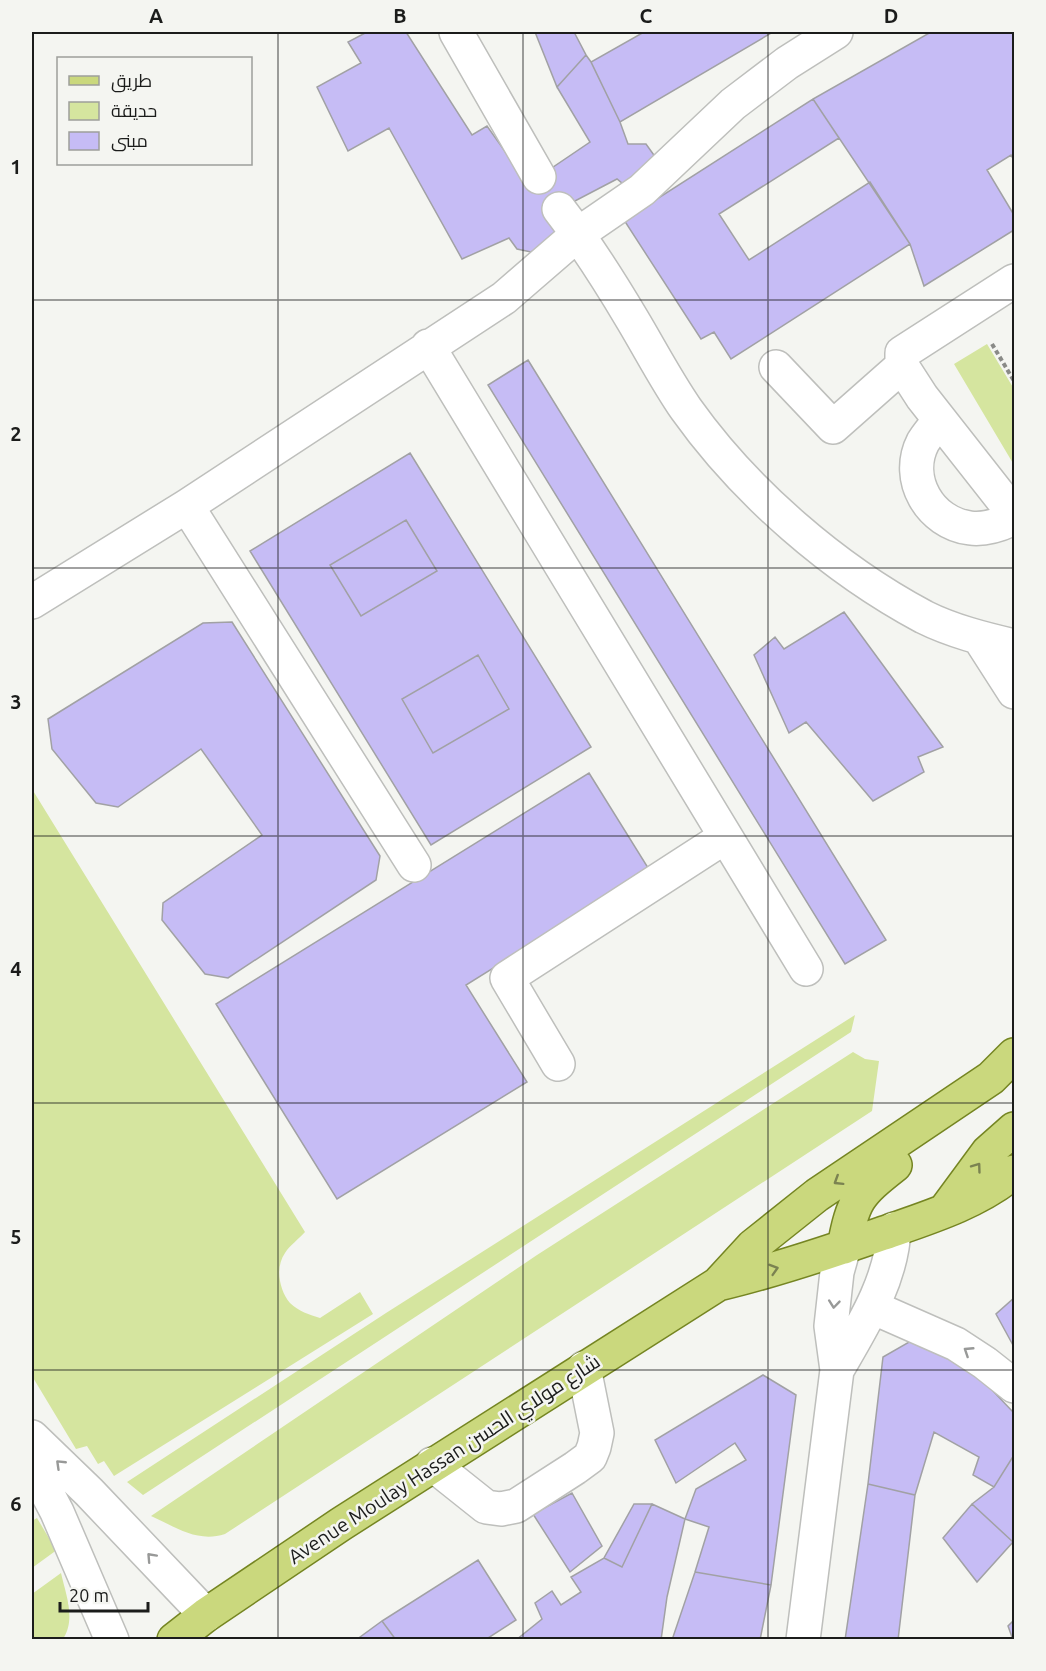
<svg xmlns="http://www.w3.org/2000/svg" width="1046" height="1671" font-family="Ubuntu,Cairo,sans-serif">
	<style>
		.green { fill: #d5e59f }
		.building { fill: #c6bcf5; stroke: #a1a1a4; stroke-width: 1.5; fill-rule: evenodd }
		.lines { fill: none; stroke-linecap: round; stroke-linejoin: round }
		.minor-casing { stroke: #bebfbc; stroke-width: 36 }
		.major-casing { stroke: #758522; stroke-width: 36 }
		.path { stroke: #898a87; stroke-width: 4; stroke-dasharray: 4.5 3; stroke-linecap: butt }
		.minor { stroke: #fff; stroke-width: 33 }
		.major { stroke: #cad87d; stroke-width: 33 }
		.oneway { stroke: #7b8351 }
		.oneway2 { stroke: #989998 }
		.grid { fill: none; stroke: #1b1c1b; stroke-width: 1.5; stroke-opacity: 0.55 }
		.labels { text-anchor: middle; stroke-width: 5; stroke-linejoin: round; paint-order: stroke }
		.street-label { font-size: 20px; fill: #1b1c1b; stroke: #f4f5f1 }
		.neatline { fill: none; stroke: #1b1c1b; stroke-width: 2 }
		.grid-label { font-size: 20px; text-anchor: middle; font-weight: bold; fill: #1b1c1b }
	</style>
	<rect width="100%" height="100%" fill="#f4f5f1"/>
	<path class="green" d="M987,344l27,45v76l-60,-101z
		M32,789l273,443c-6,7 -15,13 -20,21 -10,14 -6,37 5,50 8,8 20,12 30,15l40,-26 13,22 -259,162 -10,-15 -6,3 -11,-18 -11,3 -44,-73z
		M855,1015l-4,17 -708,463 -16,-13 259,-169z
		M853,1052l12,7 14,2 -7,50 -647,423c-28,9 -49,-7 -74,-18l386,-261z
		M37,1518l19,32 -2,2 -22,16v-47z
		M61,1573c5,22 15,46 2,66h-31v-45z"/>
	<path class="building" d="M367,32h39l66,103 15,-9 41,58 62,-42 -33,-55 29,-32 5,7 29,60 8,22h18l10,14 -28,30 -11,-9 -69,36 8,15 -3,7 -22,15 -14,-3 -8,-11 -47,21 -73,-131 -41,23 -31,-64 44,-24 -13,-21z
		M535,32h39l12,23 -29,32z
		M644,32h129l-153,90 -29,-60z
		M931,32h83v128l-3,-5 -24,15 27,45v15l-90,56 -14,-42 -97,-145z
		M813,99l26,39 -120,76 30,46 121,-78 40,62 -179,115 -17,-27 -13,7 -77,-119z
		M528,360l358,580 -41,24 -357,-579z
		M410,453l181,294 -160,98 -181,-294zM406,520l31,51 -76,45 -31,-51zM478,655l31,54 -76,44 -31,-54z
		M406,520l31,51 -76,45 -31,-51z
		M844,612l99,135 -25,10 6,15 -51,29 -67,-79 -17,11 -35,-78 21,-18 9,12z
		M232,622l148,234 -4,24 -148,98 -23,-4 -43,-54 1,-17 99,-68 -61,-86 -83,58 -22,-4 -44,-54 -4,-30 155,-96z
		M478,655l31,54 -76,44 -31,-54z
		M589,773l61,98 -184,114 61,97 -190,117 -121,-195z
		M1014,1298v49l-18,-33z
		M916,1338l54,29 44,46v42l-20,32 -21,-12 6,-18 -45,-25 -19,63 -47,-11 15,-127z
		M763,1375l33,20 -25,190 -76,-13 14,-45 -24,-8 11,-30 50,-29 -11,-17 -59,40 -21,-43z
		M1014,1455v86l-1,1 -41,-38 22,-17z
		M868,1484l47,11 -17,145h-53z
		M572,1493l30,53 -32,26 -37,-58z
		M634,1504h18l-30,63 -18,-9z
		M652,1504l33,15 -18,78 -6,43h-145l26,-21 -7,-16 17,-12 9,14 20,-13 -10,-15 33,-19 18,9z
		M972,1504l41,38 -36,40 -34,-44z
		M478,1560l38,60 -31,20h-89l-14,-19z
		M695,1572l76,13 -11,55h-88z
		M1014,1620v20h-1l-5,-14z
		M382,1621l14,19h-40z"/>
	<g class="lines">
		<g class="minor-casing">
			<path id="minor" d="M456,32l83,145
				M559,209c27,35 51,73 73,110 18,30 34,61 54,90 59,83 148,160 238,208 28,14 60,22 90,29
				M1014,281l-112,72v13l20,31 92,117
				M428,346l378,623
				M776,367l57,60 69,-61
				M940,420c-6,7 -12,14 -17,22 -19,37 7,81 47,86 16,2 30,-3 44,-10
				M187,506l227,359
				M32,602l155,-96 317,-208 74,-64 64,-44 91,-86 54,-41 49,-31
				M980,639l34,53
				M558,1064l-51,-86 218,-141
				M872,1307l84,37 29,19 29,23
				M837,1370c25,-43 55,-90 57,-141
				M32,1437l57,55 117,123
				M32,1464l25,48 55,128
				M432,1464l54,43 15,2 15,-3 59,-38 15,-11 4,-10 3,-14 -13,-65
				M803,1640l34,-270 -6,-44 6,-54 7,-25"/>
		</g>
		<g class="major-casing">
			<path id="major" d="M946,1209l42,-57 26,-23
				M844,1247c9,-47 14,-53 51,-82
				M718,1284c55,-13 109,-31 163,-50 46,-16 96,-31 133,-62
				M174,1640l32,-25 135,-91 377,-240 35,-38 64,-51 174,-117 23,-23"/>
		</g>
		<path class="path" d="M992,344l22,37"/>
		<use href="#minor" class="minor"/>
		<use href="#major" class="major"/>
	</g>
	<defs><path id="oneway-chevron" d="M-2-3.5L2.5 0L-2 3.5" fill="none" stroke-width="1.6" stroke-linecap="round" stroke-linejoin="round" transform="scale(1.5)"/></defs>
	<g class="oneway">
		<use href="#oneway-chevron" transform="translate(977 1167) rotate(-54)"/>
		<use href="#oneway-chevron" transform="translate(838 1181) rotate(148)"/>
		<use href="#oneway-chevron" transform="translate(774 1269) rotate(-17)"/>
	</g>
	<g class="oneway2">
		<use href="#oneway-chevron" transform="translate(834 1304) rotate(96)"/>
		<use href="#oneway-chevron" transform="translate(968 1351) rotate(-147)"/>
		<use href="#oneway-chevron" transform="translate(60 1464) rotate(-136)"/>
		<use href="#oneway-chevron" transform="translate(151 1557) rotate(-133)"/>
	</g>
	<path class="grid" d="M278,32v1608M523,32v1608M768,32v1608M32,300h982M32,568h982M32,836h982M32,1103h982M32,1370h982"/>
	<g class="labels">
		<g class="street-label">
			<text transform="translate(444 1459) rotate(-33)" y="7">Avenue Moulay Hassan شارع مولاي الحسن</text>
		</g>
	</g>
	<rect width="1046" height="1671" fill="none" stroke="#f4f5f1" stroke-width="66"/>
	<rect x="57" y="57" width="195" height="108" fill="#f4f5f1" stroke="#9d9e9b" stroke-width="1.5"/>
	<rect x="69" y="76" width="30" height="9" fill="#cad87d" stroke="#9d9e9b" stroke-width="1.5"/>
	<text x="111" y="87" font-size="18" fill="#1b1c1b">طريق</text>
	<rect x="69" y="102" width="30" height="18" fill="#d5e59f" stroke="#9d9e9b" stroke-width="1.5"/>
	<text x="111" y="117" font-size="18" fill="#1b1c1b">حديقة</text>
	<rect x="69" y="132" width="30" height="18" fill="#c6bcf5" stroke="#9d9e9b" stroke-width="1.5"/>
	<text x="111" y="147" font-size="18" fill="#1b1c1b">مبنى</text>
	<path d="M60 1602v9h88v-9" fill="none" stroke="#1b1c1b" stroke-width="3"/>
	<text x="69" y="1602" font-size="18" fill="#1b1c1b" stroke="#f4f5f1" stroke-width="4.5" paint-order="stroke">20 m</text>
	<rect x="33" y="33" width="980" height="1605" class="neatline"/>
	<g class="grid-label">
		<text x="156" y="23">A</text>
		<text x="400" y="23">B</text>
		<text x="646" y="23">C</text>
		<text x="891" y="23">D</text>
		<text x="16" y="174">1</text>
		<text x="16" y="441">2</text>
		<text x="16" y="709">3</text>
		<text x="16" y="976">4</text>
		<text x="16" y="1244">5</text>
		<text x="16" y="1511">6</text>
	</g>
</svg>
